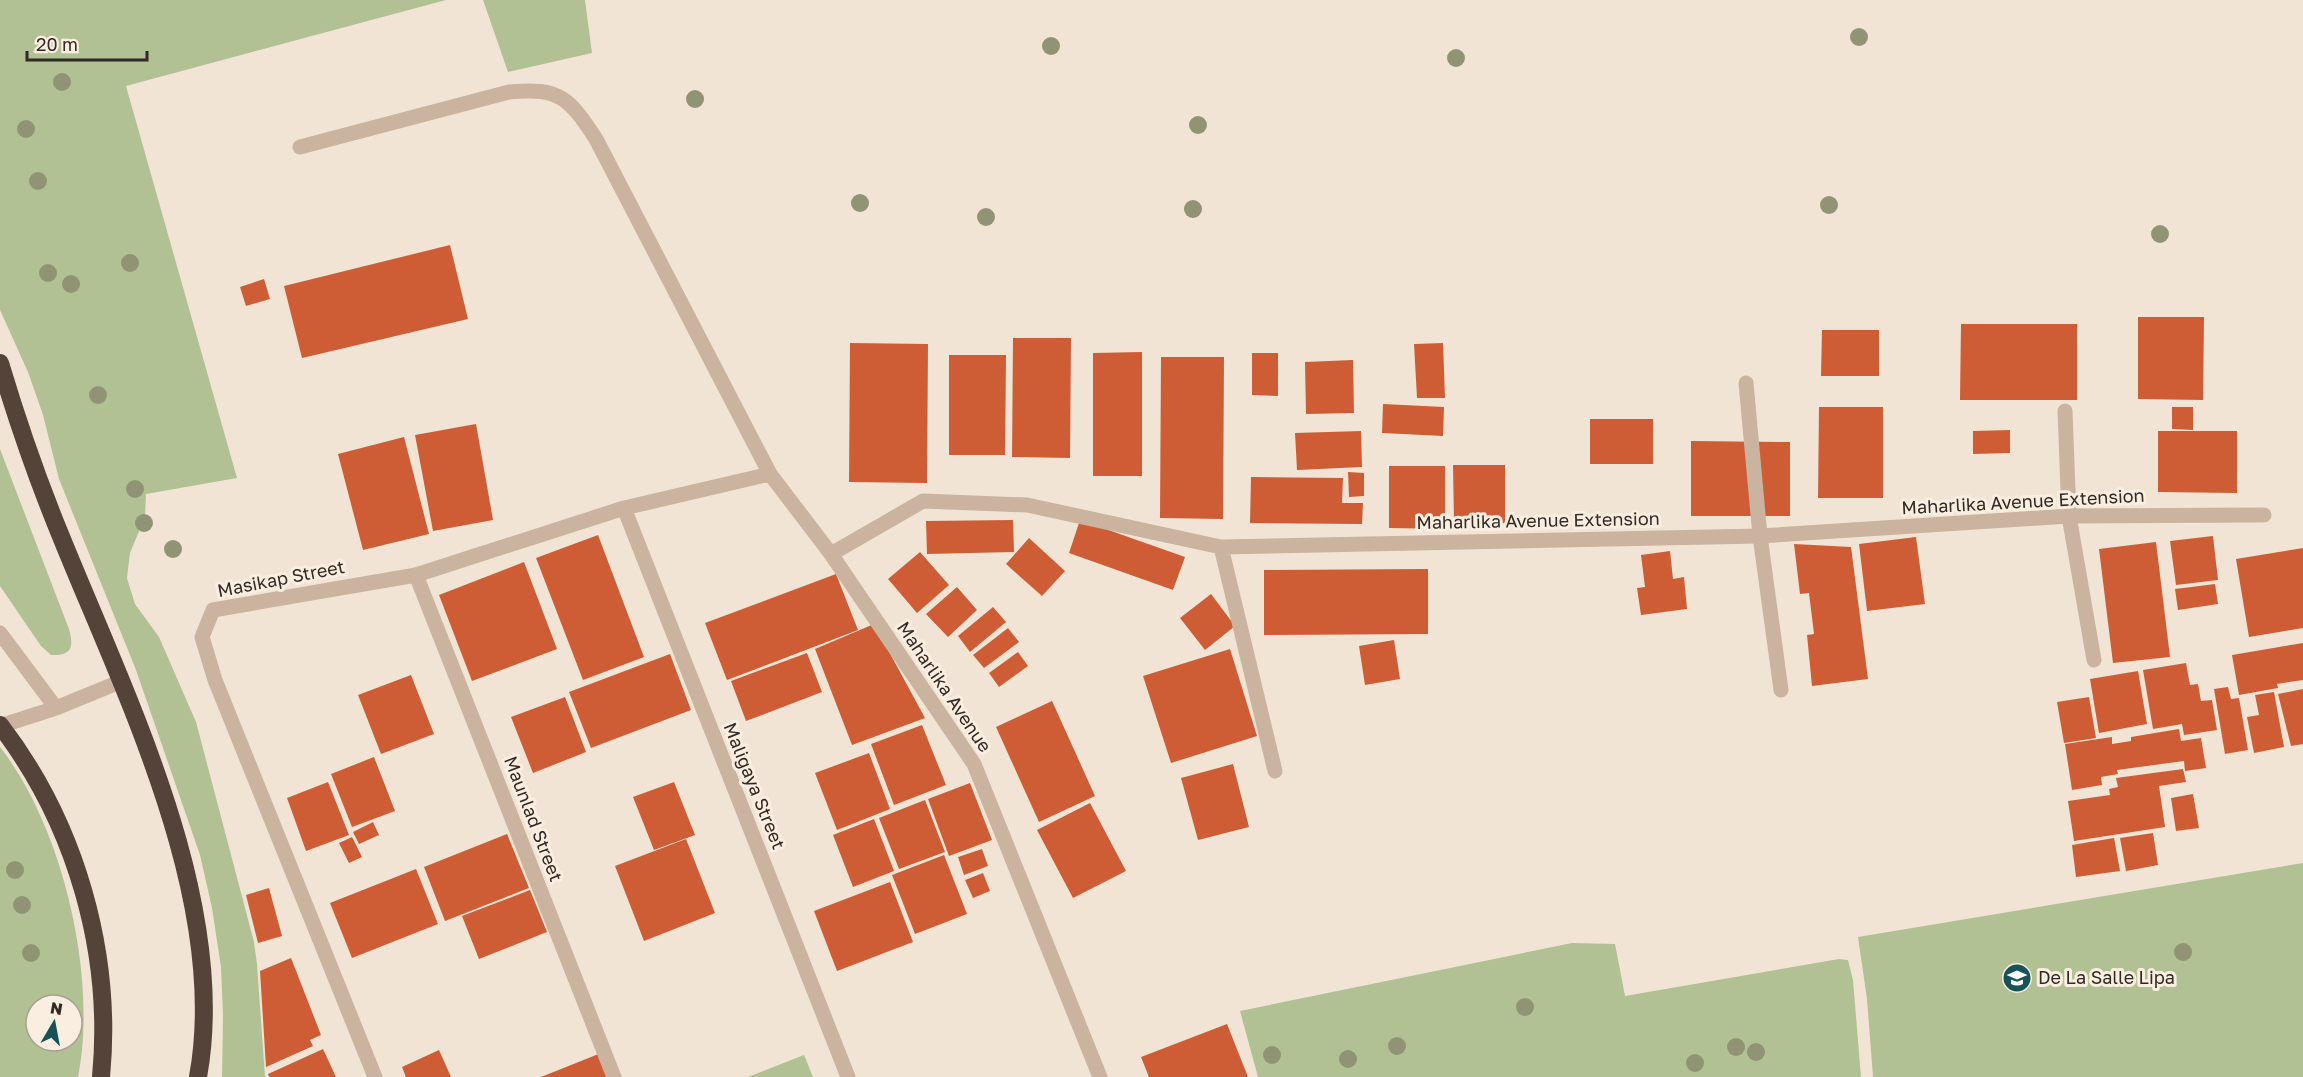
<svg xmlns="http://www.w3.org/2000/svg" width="2303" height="1077" font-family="'Golos Text',sans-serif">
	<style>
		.green { fill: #b1c194; fill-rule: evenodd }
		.building { fill: #ce5d36 }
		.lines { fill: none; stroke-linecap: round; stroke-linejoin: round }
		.service { stroke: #cab4a0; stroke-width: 15 }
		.minor { stroke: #cab4a0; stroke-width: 15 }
		.motorway { stroke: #55433a; stroke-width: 18 }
		.tree { fill: #919474 }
		.labels { text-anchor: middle; stroke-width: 6; stroke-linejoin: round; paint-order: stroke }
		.street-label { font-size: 18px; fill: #332924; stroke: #faeee0 }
		.poi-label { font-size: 18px; fill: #332924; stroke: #faeee0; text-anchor: start }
	</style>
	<rect width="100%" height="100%" fill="#f2e4d4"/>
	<path class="green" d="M0,0h446l-320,86 111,392 -91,16 -1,23 -15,36 -3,25 8,26 24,33 37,85 58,220 3,22 8,113h-43l1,-61 -2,-49 -9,-59 -12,-53 -64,-185 -77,-191 -16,-64 -15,-43 -28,-62z
		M483,0h102l7,53 -84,19z
		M0,449l69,180c5,18 3,27 -18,26l-10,-9 -41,-60z
		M0,747c63,80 98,231 78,330h-78zM36,1005h36v36h-36z
		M2303,863v214h-430l-6,-78 -9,-62z
		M1572,943l43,1 10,52 214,-37 9,1 5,20 8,97h-603l-18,-66z
		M804,1055l9,22h-65z"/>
	<path class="building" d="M450,245l18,74 -166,39 -18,-72z
		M264,279l6,20 -24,7 -6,-19z
		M2138,317h66l-1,83 -65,-1z
		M1961,324h116v76h-117z
		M1822,330h57v46h-58z
		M1013,338h58l-1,120 -58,-1z
		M850,343l78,1 -1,139 -78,-1z
		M1443,343l2,55h-28l-3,-54z
		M1142,352v124h-49v-123z
		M1252,353h26v43l-26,-1z
		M949,355h57l-1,100h-56z
		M1161,357h63l-1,162 -63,-1z
		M1353,360l1,53 -48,1 -1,-52z
		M1383,404l61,3 -1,29 -61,-3z
		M1819,407h64v91h-65z
		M2172,407h21v23l-21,-1z
		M1590,419h63v45h-63z
		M476,424l17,96 -60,11 -18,-96z
		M2010,430v23l-37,1v-23z
		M1361,431l1,36 -65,3 -2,-37z
		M2158,431h79v62l-79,-1z
		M404,437l25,97 -66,16 -25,-96z
		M1691,441l99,1v74h-99z
		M1453,465h52v58l-51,-1z
		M1389,466h56v63l-56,-1z
		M1348,472l16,1v23l-15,1z
		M1251,477l92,1 -1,25h21l-1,21 -112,-1z
		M1013,520l1,32 -87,2 -1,-33z
		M1080,520l105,37 -12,33 -104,-37z
		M598,535l46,122 -61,23 -47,-122z
		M2213,536l5,44 -42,5 -6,-44z
		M1916,537l9,67 -58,7 -8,-67z
		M1029,538l36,33 -23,25 -36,-32z
		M2156,542l14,115 -57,6 -14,-114z
		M1794,544l57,3 17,132 -56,7 -5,-51 7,-1 -5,-41 -9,1z
		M2303,548v80l-54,9 -13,-78z
		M1670,551l3,28 11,-2 3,32 -46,6 -4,-27 8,-1 -4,-32z
		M920,552l29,33 -32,28 -29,-34z
		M524,562l33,87 -85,32 -33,-86z
		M1428,569v65l-164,1v-65z
		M836,574l22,56 -131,50 -22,-57z
		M2215,584l3,20 -40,6 -3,-21z
		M957,587l20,23 -29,27 -22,-23z
		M1211,594l24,32 -30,24 -25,-32z
		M993,607l13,15 -36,30 -12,-16z
		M874,624l51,94 -73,27 -37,-96z
		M1008,628l11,14 -35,26 -11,-13z
		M1394,640l6,39 -35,6 -6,-39z
		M2303,643v37l-26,4 1,4 -39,7 -7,-40z
		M1230,649l27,87 -86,27 -28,-87z
		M1018,652l10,14 -29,21 -10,-14z
		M807,653l15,39 -76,29 -15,-40z
		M670,654l21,56 -100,38 -22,-56z
		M2186,663l4,22 8,-1 3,17 11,-1 5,30 -33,5 -2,-11 -29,5 -10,-59z
		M2138,671l9,53 -48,9 -9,-54z
		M411,675l23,59 -53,20 -23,-59z
		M2228,687l3,12 8,-1 9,52 -23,4 -11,-65z
		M2303,689v55l-12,2 -13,-52z
		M2274,692l10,55 -30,6 -7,-36 12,-2 -4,-20z
		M565,697l21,55 -53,21 -22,-56z
		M2089,697l7,41 -32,5 -7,-41z
		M1052,701l43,95 -56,26 -43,-95z
		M922,725l24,60 -52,20 -23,-61z
		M2179,729l2,12 20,-3 5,30 -21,3 -1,-10 -67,9 1,4 -17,3 1,8 -30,5 -7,-46 47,-7v7l19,-3v-4z
		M869,753l21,56 -53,21 -22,-57z
		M374,757l21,54 -43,16 -21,-53z
		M1233,764l16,63 -51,13 -17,-62z
		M2183,769l3,13 -27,4 6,41 -91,14 -6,-40 42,-6 -1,-6 9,-2 -2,-9z
		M328,782l21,53 -43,16 -19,-53z
		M674,782l21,53 -41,15 -21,-53z
		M970,783l22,57 -43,16 -21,-57z
		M2193,794l6,34 -23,3 -5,-33z
		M925,800l20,52 -46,17 -20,-51z
		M1090,803l36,68 -53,27 -36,-68z
		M874,819l20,52 -41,16 -20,-52z
		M373,822l6,13 -20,9 -6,-12z
		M2153,833l5,32 -32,6 -6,-33z
		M507,834l22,54 -84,33 -21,-54z
		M352,837l10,20 -13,6 -10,-20z
		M2114,838l6,33 -44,6 -4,-32z
		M686,839l29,74 -71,28 -29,-75z
		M982,849l6,17 -24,9 -6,-18z
		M944,855l23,59 -52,20 -23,-59z
		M416,869l22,55 -86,34 -22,-55z
		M983,873l7,18 -17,7 -8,-18z
		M890,882l23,60 -76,29 -23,-60z
		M269,888l13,48 -24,7 -12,-48z
		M530,890l17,42 -68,27 -17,-43z
		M291,958l30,77 -11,5 3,6 -47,21 -6,-96z
		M1227,1024l21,53h-99l-8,-20z
		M323,1049l13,28h-67l-1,-3z
		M439,1050l12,27h-45l-4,-10z
		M601,1053l10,24h-70z"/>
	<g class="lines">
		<path class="service" d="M300,147l209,-55c51,-5 60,6 87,47l174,335
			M1746,383l14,153 21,154
			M2065,411l4,105 25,144
			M0,633l56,75
			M0,726l56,-18 66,-27"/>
		<path class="minor" d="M624,508l224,569
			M1221,547l54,224
			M831,554l92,-53 104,4 194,42 539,-11 309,-20 195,-1
			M416,575l198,502
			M375,1077l-160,-397 -13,-43 11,-27 203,-35 208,-67 146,-34 61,80 143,210 126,313"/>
		<path class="motorway" d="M0,363c18,60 38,118 62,176 64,158 168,364 136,538
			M0,725c76,99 113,228 101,352"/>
	</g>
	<g class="tree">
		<circle cx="1859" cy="37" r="9"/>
		<circle cx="1051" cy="46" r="9"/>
		<circle cx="1456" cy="58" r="9"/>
		<circle cx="62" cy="82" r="9"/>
		<circle cx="695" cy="99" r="9"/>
		<circle cx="1198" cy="125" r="9"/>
		<circle cx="26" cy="129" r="9"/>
		<circle cx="38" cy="181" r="9"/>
		<circle cx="860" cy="203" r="9"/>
		<circle cx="1829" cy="205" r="9"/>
		<circle cx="1193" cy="209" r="9"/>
		<circle cx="986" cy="217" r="9"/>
		<circle cx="2160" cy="234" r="9"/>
		<circle cx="130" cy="263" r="9"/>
		<circle cx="48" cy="273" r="9"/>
		<circle cx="71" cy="284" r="9"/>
		<circle cx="98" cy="395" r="9"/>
		<circle cx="135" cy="489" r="9"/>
		<circle cx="144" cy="523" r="9"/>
		<circle cx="173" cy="549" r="9"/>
		<circle cx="15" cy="870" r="9"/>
		<circle cx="22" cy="905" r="9"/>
		<circle cx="2183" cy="952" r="9"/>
		<circle cx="31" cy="953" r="9"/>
		<circle cx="1525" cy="1007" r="9"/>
		<circle cx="1397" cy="1046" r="9"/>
		<circle cx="1736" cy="1047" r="9"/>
		<circle cx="1756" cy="1052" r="9"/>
		<circle cx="1272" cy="1055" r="9"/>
		<circle cx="1348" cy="1059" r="9"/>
		<circle cx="1695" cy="1063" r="9"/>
	</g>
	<defs>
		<g id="university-disc" transform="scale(1.5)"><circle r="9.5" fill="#175257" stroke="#faeee0"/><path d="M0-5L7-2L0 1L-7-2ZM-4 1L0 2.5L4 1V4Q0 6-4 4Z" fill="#fff"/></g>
	</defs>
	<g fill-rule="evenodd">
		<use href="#university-disc" x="2017" y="978"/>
	</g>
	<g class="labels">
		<g class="street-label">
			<text transform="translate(2023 502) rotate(-3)" y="6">Maharlika Avenue Extension</text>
			<text transform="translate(1538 521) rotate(-1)" y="6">Maharlika Avenue Extension</text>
			<text transform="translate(281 579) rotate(-11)" y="6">Masikap Street</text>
			<text transform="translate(944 687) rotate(56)" y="6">Maharlika Avenue</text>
			<text transform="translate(754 786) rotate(68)" y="6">Maligaya Street</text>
			<text transform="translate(533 819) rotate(69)" y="6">Maunlad Street</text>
		</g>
		<g class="poi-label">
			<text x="2038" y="984">De La Salle Lipa</text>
		</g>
	</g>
	<g transform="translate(54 1023) rotate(10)"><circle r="28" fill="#faeee0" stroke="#aa9f95" stroke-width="1.5"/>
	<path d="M0-4.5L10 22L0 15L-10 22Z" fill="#175257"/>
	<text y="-9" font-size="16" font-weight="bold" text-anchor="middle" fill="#332924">N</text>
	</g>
	<path d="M27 51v9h120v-9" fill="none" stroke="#332924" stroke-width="3"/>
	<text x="36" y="51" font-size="18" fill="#332924" stroke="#faeee0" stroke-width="4.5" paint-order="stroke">20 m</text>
</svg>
